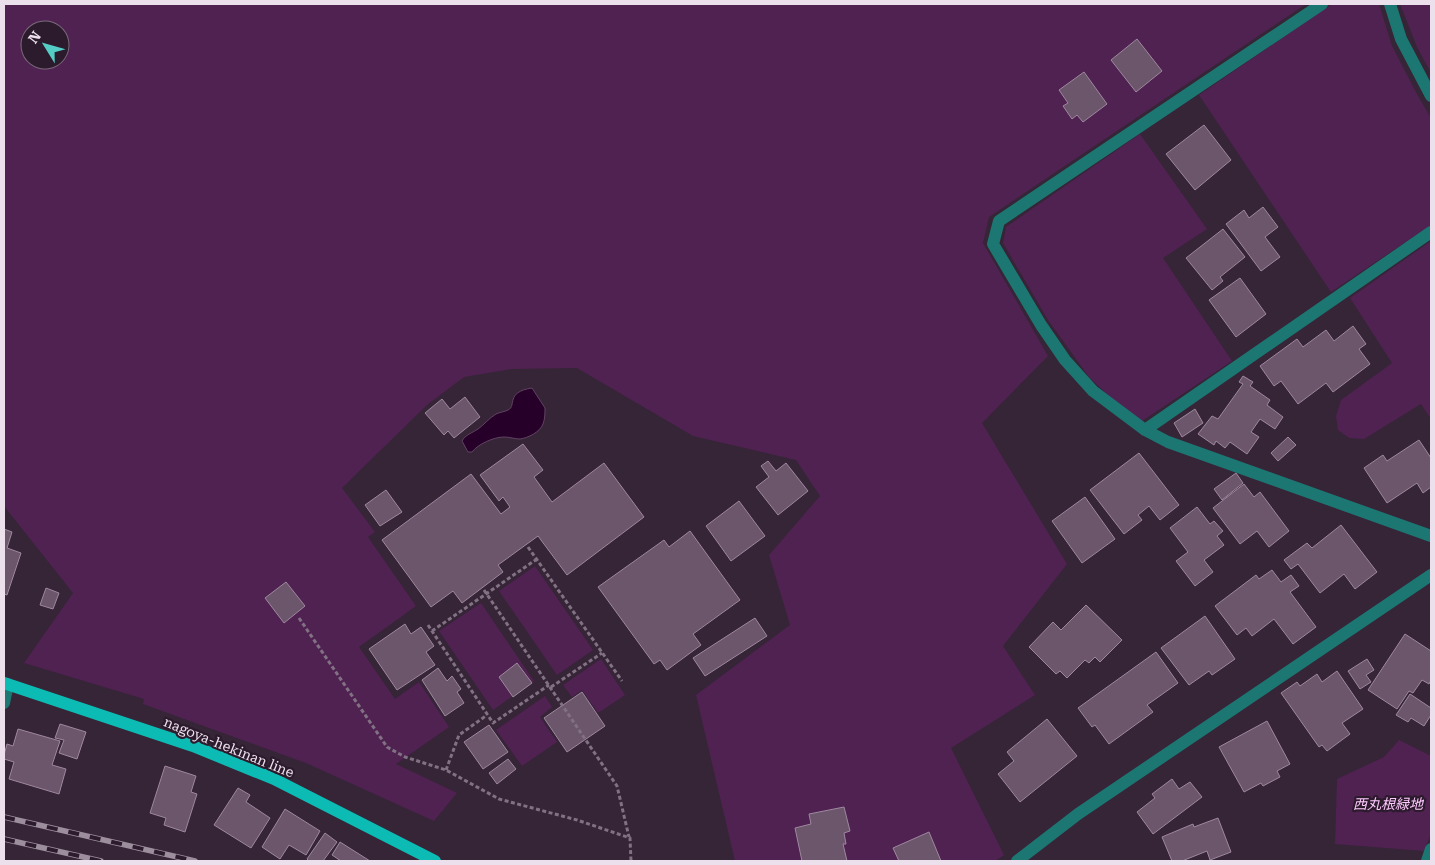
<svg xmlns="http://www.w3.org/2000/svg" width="1435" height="865" font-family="'Roboto Serif','Noto Sans JP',serif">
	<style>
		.green { fill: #502252; fill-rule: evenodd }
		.water { fill: #260029; stroke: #624364 }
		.building { fill: #6b566b; stroke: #9f889f }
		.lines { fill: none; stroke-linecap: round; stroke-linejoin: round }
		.path { stroke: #817182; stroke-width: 3; stroke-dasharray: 4 2.5; stroke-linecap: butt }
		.lane { stroke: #1c7672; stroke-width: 12 }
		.street { stroke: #1c7672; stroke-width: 12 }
		.primary { stroke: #0cbcb4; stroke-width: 12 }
		.rail-casing { stroke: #9d8e9d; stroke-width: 5.5 }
		.rail { stroke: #2c1a2d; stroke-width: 4; stroke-dasharray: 11; stroke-linecap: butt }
		.labels { text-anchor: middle; stroke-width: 4.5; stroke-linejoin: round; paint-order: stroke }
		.street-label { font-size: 14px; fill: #ede0ed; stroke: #2c1a2d }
		.park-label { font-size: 14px; font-style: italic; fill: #fcc8fd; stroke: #2c1a2d }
	</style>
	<rect width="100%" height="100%" fill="#362437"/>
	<path class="green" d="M4,4h1302l-317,213 -6,26 65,113 -66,67 85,141 -64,82 32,49 -84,53 53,107 -9,6h-260l-39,-166 94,-70 -21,-70 51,-59 -24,-36 -103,-24 -116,-68 -66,1 -47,8 -37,28 -85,83 33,44 -7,5 48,69 -57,41 36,52 24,-17 30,45 -53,37 61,29 -23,28 -128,-58 -163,-59 1,-5 -120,-36 49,-70 -69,-87zM30,30h30v30h-30z
		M1332,4h47l13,42 26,50 13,22v107l-100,67 -132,-197z
		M1400,4h31v69l-14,-26z
		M1140,134l67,95 -44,29 69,103 -90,60 -33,-25 -20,-19 -41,-57 -45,-77 3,-16z
		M1431,241v178l-10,-15 -57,35 -15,-1 -11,-8 -2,-14 5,-16 51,-37 -42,-65z
		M535,566l58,84 -36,25 -58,-84z
		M481,603l53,78 -41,29 -54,-79z
		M601,659l24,36 -27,18 -16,-23 -10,7 -9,-12z
		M545,696l7,11 -12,10 17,25 -35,24 -26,-36z
		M1399,740l32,16v77l-7,18 -89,-7 2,-65 47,-22z"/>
	<path class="water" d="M532,388l13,20c0,5 0,11 -2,16 -3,8 -15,14 -23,15 -5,0 -10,-2 -16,-2 -10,0 -26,7 -32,15h-4l-6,-11c3,-6 10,-8 16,-12 6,-4 11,-11 18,-15 4,-2 8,-2 12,-4 9,-4 -3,-18 24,-22z"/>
	<path class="building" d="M1137,39l25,32 -26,21 -25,-32z
		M1084,72l23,32 -24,18 -6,-7 -5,4 -9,-13 5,-3 -9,-13z
		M1204,125l27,35 -36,30 -29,-36z
		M1263,207l15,20 -13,10 15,20 -19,14 -35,-47 18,-14 5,8z
		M1223,229l22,28 -25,20 3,4 -11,9 -26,-32z
		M1240,278l26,36 -30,23 -27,-37z
		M1353,326l13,18 -7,5 11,15 -37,28 -7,-9 -28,21 -17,-23 -7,5 -14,-20 37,-27 6,8 23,-17 8,11z
		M1243,376l10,6 -3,4 20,14 -3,5 16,12 -8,12 -15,-10 -9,13 8,5 -12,17 -17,-12 -5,6 -9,-7 -2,4 -16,-11 14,-18 6,3 25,-35 -4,-2z
		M465,397l15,20 -26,21 -6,-7 -4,4 -19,-22 17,-14 8,10z
		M1195,409l8,14 -21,14 -8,-14z
		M1288,437l8,8 -18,16 -7,-8z
		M1419,440l12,18v29l-8,6 -6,-10 -30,20 -23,-35 19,-13 4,6z
		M523,444l20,26 -9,7 18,25 52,-39 40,54 -77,58 -29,-39 -40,29 5,7 -41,31 -9,-12 -22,16 -49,-67 89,-66 30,40 9,-7 -7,-10 -4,4 -19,-26z
		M1139,453l40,52 -19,15 -11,-14 -11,9 4,5 -18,14 -34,-44z
		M768,461l8,10 10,-8 22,28 -30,24 -22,-28 13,-10 -8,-11z
		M1236,473l7,10 -21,17 -8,-11z
		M1244,484l10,13 6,-5 29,39 -20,16 -12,-16 -17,13 -27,-36z
		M386,490l16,22 -22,14 -15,-21z
		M1085,497l30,42 -33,24 -30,-42z
		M739,501l26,35 -34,25 -25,-35z
		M1197,507l13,17 4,-3 9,10 -6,5 7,9 -20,15 9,12 -18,14 -19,-25 12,-9 -18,-24z
		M1341,525l36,47 -22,17 -11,-15 -24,19 -22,-29 -7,5 -7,-9 23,-17 5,5z
		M4,529l8,3 -5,16 14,5 -14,42 -3,-1z
		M690,531l50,69 -47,34 8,11 -34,25 -7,-10 -6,4 -56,-77 66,-47 5,7z
		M1272,570l9,12 10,-7 8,11 -9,6 26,35 -23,17 -19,-25 -22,17 -6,-8 -9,7 -22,-29 41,-31 3,4z
		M286,582l19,24 -21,17 -19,-25z
		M46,588l13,5 -6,16 -13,-4z
		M1086,605l36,35 -22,22 -5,-5 -6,6 -4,-3 -18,18 -7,-7 -4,3 -27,-27 24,-25 8,8z
		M1205,616l30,43 -23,16 -3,-4 -20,14 -28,-37z
		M755,618l12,18 -62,40 -12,-18z
		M405,624l6,10 10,-7 13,19 -8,6 9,13 -38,25 -28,-41z
		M1405,634l26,17v29l-2,4 -7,-4 -9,13 -4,-2 -12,18 -29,-19z
		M1156,652l22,31 -31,22 6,7 -44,32 -14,-19 -3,2 -14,-19z
		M1367,659l7,11 -8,5 5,7 -11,7 -12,-18z
		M517,663l15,20 -19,14 -14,-20z
		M438,668l9,13 5,-5 9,13 -4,3 7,11 -19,13 -23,-36z
		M1337,671l26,38 -21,14 8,11 -23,17 -5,-6 -3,2 -38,-54 16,-11 3,4 17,-12 5,8z
		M582,692l23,34 -38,26 -23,-34z
		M1410,694l21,14v7l-7,11 -13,-8 -3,4 -12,-7z
		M1047,719l30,37 -57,46 -22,-28 16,-13 -7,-9z
		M1267,721l23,43 -13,7 3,6 -17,9 -2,-3 -17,9 -25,-45z
		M60,724l26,8 -9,27 -18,-6 5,-13 -9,-2z
		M489,725l19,27 -25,17 -19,-27z
		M18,729l42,12 -8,24 14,4 -7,25 -50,-15 5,-17 -10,-3v-4l3,-11 6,2z
		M508,759l8,10 -19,15 -8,-11z
		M165,766l31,10 -5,16 6,2 -12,38 -21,-7 2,-7 -16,-5z
		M1172,779l7,10 11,-7 12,15 -49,37 -16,-22 18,-14 -3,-4z
		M238,788l12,7 -4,7 24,16 -19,30 -37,-23z
		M844,807l6,24 -6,2 2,11h-3l4,17h-45l-7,-33 16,-4 -2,-10z
		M285,809l35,22 -14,24 -17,-10 -9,14 -18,-12z
		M1218,818l13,34 -21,8 -3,-9 -25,10h-10l-10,-24 31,-13 1,3z
		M929,832l12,29h-42l-6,-13z
		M325,833l12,9 -14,19h-14l-2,-2z
		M340,842l30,19h-29l-9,-6z"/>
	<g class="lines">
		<path class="path" d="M528,547l94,134
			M484,590l133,196 12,51
			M299,618l88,129 18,10 41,13 53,29 78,21 53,18 1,23
			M428,625l65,98 56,-38
			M432,631l105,-72
			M551,687l51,-34
			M446,770l13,-35 28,-20"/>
		<path class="lane" d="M1322,4l-323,217 -6,23 48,81 24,35 28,31 52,39 23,12 263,94
			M1145,430l286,-198
			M1427,861l4,-12"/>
		<path class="street" d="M1390,4l11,35 30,57
			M4,703l4,-19
			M1017,861l61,-47 353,-239"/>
		<path class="primary" d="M4,683l189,63 81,33 161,82"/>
		<g class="rail-casing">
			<path id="rail" d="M4,817l191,44
				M4,839l97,22"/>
		</g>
		<use href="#rail" class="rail"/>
	</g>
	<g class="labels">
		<g class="street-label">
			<text transform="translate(229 747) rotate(22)" y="5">nagoya-hekinan line</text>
		</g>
		<g class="park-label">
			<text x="1388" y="809">西丸根緑地</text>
		</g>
	</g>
	<rect width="1435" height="865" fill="none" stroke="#ede0ed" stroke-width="10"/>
	<g transform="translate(45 45) rotate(307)"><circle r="24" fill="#2c1a2d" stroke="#79697a"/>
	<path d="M0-4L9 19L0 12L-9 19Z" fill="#54cdc6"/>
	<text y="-8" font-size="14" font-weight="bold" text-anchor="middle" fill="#ede0ed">N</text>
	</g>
</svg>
